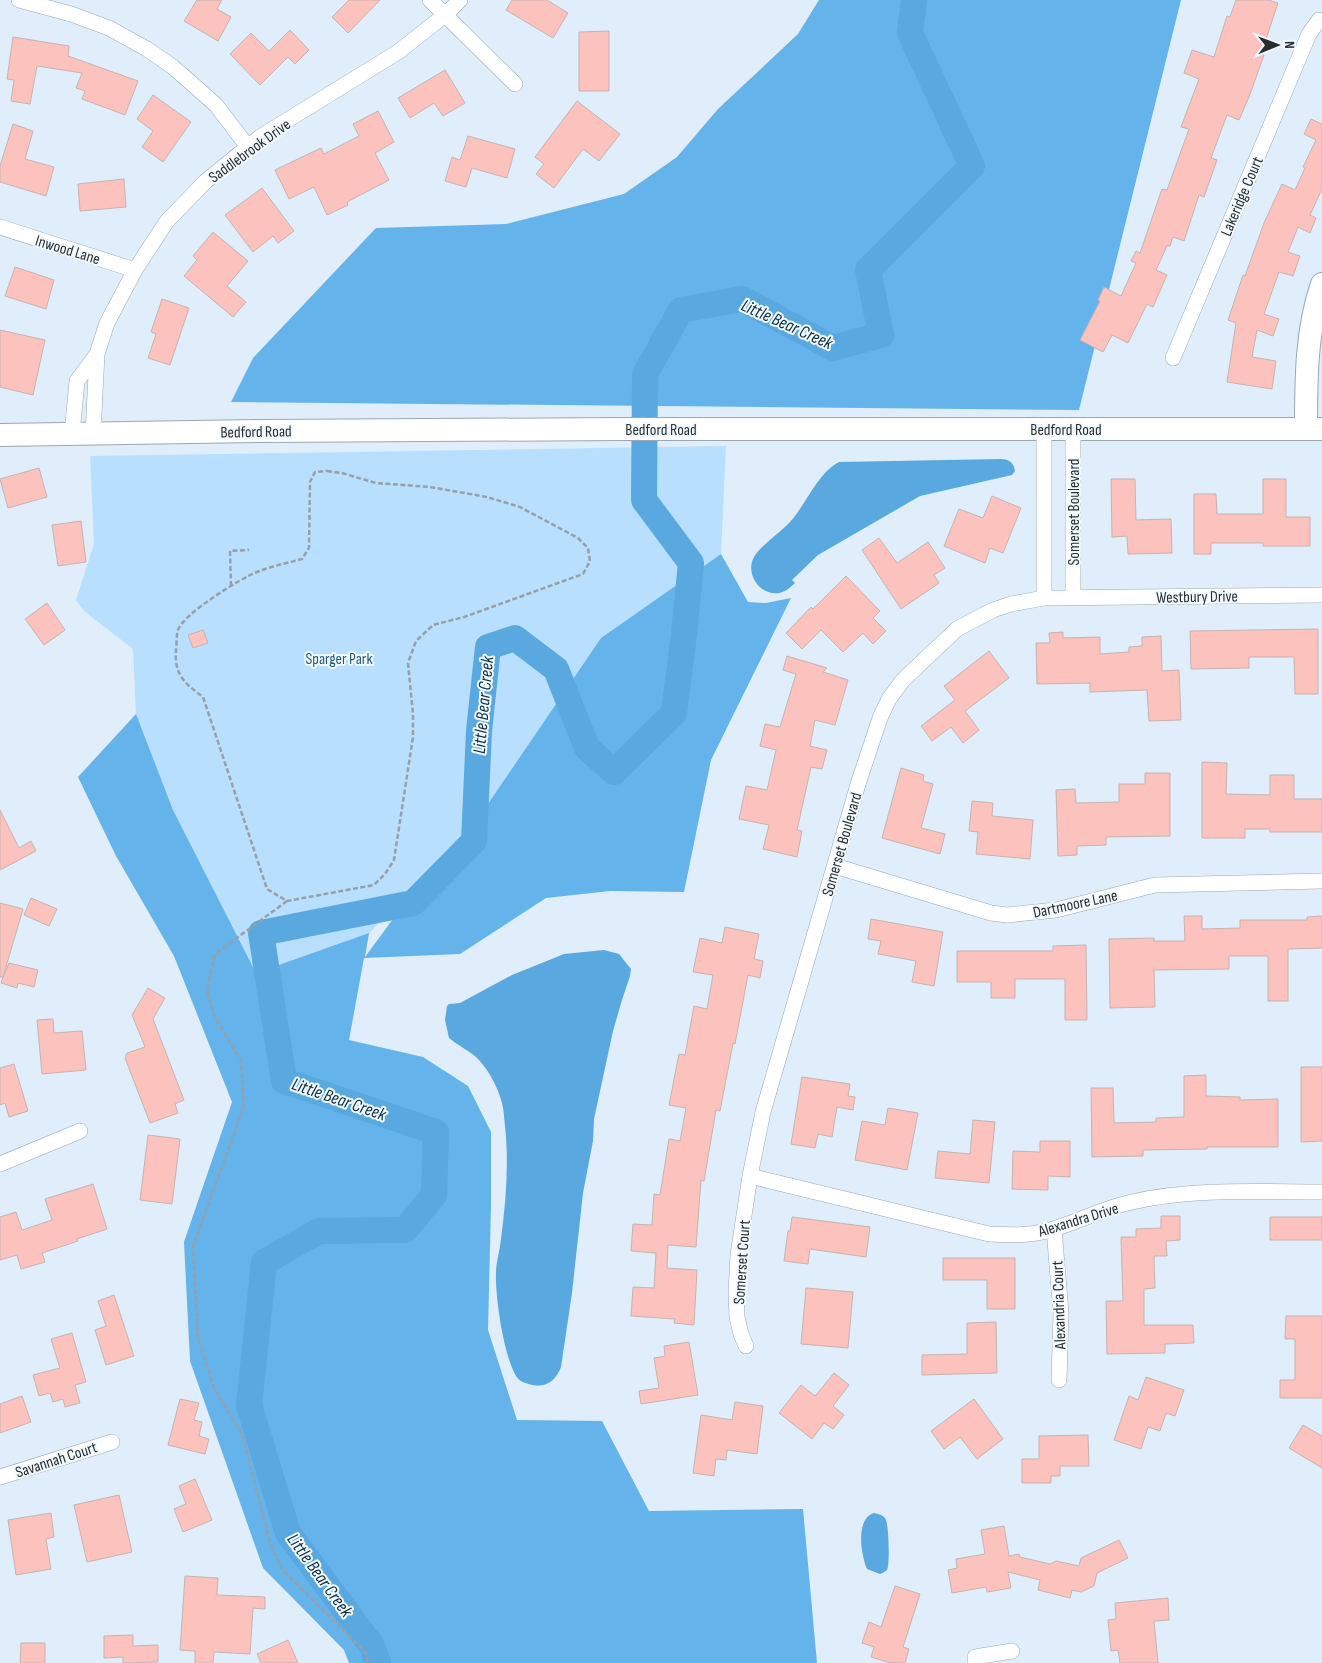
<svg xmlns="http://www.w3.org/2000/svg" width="1322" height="1663" font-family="'Sofia Sans Condensed',sans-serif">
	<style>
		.green { fill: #b8dffd }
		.forest { fill: #64b3eb }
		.water { fill: #59a8df }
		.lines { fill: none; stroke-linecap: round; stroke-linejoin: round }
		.river { stroke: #59a8df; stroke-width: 26 }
		.building { fill: #fcc2bd; stroke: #c7b3b1 }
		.street-casing { stroke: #99a8b3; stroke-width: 16 }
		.secondary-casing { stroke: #99a8b3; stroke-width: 24 }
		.path { stroke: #95a0a9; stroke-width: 2.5; stroke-dasharray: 5 2.5; stroke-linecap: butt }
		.street { stroke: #fff; stroke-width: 15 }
		.secondary { stroke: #fff; stroke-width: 22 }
		.labels { text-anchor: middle; stroke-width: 4; stroke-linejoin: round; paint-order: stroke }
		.street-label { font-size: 16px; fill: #282d32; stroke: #f3fafe }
		.park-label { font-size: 16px; fill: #235c82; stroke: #f3fafe }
		.water-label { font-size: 18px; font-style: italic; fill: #0b2e45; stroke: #f3fafe }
	</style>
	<rect width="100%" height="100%" fill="#dfeefa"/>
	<path class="green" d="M726,446l-5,108 -120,84 -137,201 -95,94 -113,40 -83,-163 -37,-96 -3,-65 -49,-38 -8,-11 18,-56 -4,-88z"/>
	<path class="forest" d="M819,0h362l-102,410 -848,-8 22,-44 123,-130 130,-4 118,-30 53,-37 41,-48 80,-75z
		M721,554l27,48 18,1 25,-5 -80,162 -27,132 -74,-1 -64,7 -86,56 -96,4 -15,82 74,17 45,29 23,46v74l-3,124 29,90 85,1 47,90 154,-2 14,154h-468l-5,-13 -81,-82 -73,-207 -6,-119 48,-140 -58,-146 -58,-100 -38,-79 58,-63 37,96 83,163 113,-40 -4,24 56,-76 43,-42 137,-201z"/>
	<path class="water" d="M1001,459c8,0 13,4 14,12l-3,4 -92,21 -102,59 -26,25 3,3c-4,4 -10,9 -16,10 -20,3 -34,-20 -25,-36 7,-12 26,-24 36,-35 17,-19 27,-48 49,-60z
		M604,950l15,4 12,15 -1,7 -8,24 -9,31 -19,88 -1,22 -10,52 -11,100 -11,74c-6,15 -16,22 -32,17 -5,-1 -10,-3 -13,-8 -12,-20 -21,-79 -20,-103 0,-11 4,-23 5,-34 5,-37 8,-76 4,-113 -1,-7 -1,-16 -3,-23 -4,-15 -12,-31 -23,-43 -8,-9 -21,-14 -30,-22l-4,-18 2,-14 2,-2 11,-1 52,-28 52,-21z
		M874,1513c5,1 8,2 11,5 4,4 5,48 2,52 -2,2 -5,3 -7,4l-13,-5c-6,-14 -12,-50 7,-56z"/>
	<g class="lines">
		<path class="river" d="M378,1663l-6,-17 -84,-113 -39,-128 15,-143 55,-31 86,-1 29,-35 2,-63 -152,-51 -23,-148 152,-30 61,-62 5,-110 9,-84 27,-9 41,31 31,79 27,24 60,-59 10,-79 7,-71 -47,-63 1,-126 36,-64 61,-11 91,49 48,-13 -13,-65 104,-104 -62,-133 4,-33"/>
	</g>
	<path class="building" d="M197,0h25l-5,9 14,8 -13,24 -34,-20z
		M349,0h31l-32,33 -16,-16z
		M512,0h35l21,13 -15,25 -47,-28z
		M1236,0h32l10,3 -17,51 3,1 -15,42 -10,23 -12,-5 -16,43 6,2 -13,37 -5,-2 -15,46 -11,-4 -3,9h-3l-11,24 11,5 -14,32 -6,-3 -19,39 -16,-8 -9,17 -23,-12 20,-39 -2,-1 6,-13 17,9 15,-33 -5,-2 5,-10 4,2 22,-64 5,1 22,-61 -8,-2 18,-48 -15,-6 8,-23 22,7 13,-41 3,1z
		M290,30l19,20 -14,14 -7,-7 -28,28 -30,-31 21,-21 18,18z
		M609,31v60h-30v-59z
		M13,37l56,9 -1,10 70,25 -13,34 -43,-16 3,-8 -9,-3 6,-15 -45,-7 -7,38 -19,-3 3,-21 -7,-1z
		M445,70l20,33 -22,13 -9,-13 -24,15 -12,-20z
		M153,95l38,27 -28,40 -21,-15 11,-16 -16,-12z
		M577,101l43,33 -21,27 -16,-12 -29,39 -18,-14 8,-10 -9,-7z
		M378,111l16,31 -19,11 14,27 -42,22 1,3 -21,10 -13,-28 -25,12 -14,-29 46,-22 3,6 35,-18 -6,-12z
		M1311,119l11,5v65l-12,26 6,3 -6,15 -12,-6 -10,25 12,4 -7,20 -14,-4 -15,42 15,5 -6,17 -16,-6 -5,27 24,4 -4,28 -45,-7 9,-59 -8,-3 15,-45 2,1 19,-53 18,-39 13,6 10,-22 -2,-1 13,-27 -12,-6z
		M13,124l20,7 -8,28 29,8 -8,29 -46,-14v-16z
		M468,136l47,13 -8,29 -35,-10 -6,19 -21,-6 7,-24 8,3z
		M124,179l2,28 -46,4 -2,-27z
		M262,188l32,43 -16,12 -5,-7 -20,16 -28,-37z
		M213,232l35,29 -21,25 19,16 -13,15 -49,-41 13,-16 -4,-4z
		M15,267l39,13 -8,29 -41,-13z
		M162,299l27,9 -19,57 -22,-7 8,-24 -5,-2z
		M0,330l45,10 -12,55 -33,-8z
		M39,468l8,29 -39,11 -8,-29z
		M1111,479h24l1,41 35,-1 1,34 -44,1 -1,-18 -15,1z
		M1263,479h23v38h24v29h-47v-3h-52v11h-17v-60h22l1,20h46z
		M992,496l29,12 -18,45 -13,-5 -5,15 -41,-17 15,-37 24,9z
		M81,521l5,41 -28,4 -6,-41z
		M879,538l18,25 31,-21 17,26 -11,7 5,8 -38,26 -39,-59z
		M846,576l34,35 -7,7 13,13 -13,13 -10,-11 -20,19 -22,-22 -19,19 -16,-16 25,-26 2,2z
		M47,603l18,27 -21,15 -19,-26z
		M1318,629v65h-23l-1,-37h-45v11l-58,1 -1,-38z
		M203,630l5,13 -15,5 -5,-13z
		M1063,632v6l37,-1v17l29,-2v-5l13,-1v-9l19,-1 1,35 17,-1 2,50 -32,1 -2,-31 -57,2v-9l-53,1 -1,-41h14l-1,-10z
		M989,651l20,27 -44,33 14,19 -16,13 -12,-16 -19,14 -11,-15 34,-26 -11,-14z
		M787,656l40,12 -4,4 25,8 -13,45 -20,-5 -5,26 17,4 -5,19 -11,-2 -14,63 5,1 -5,26 -34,-8 6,-24 -30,-6 7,-33 21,4 9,-40 -16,-4 5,-22 15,3 16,-53 -13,-4z
		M1202,762l25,1 -1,31 44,1v-20h24v24h28v33h-52v-3h-25v9h-43z
		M901,768l23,7 -1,6 10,3 -12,44 24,6 -5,20 -58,-16z
		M1145,773h25v63l-64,1v8l-29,1v9l-19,1 -2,-66 19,-1 1,14 43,-1v-18h26z
		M972,801l21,2 -1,13 41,4 -3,39 -54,-5 2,-22 -9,-1z
		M0,810l19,38 12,-7 5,10 -36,19z
		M31,898l26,11 -8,17 -25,-11z
		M0,903l23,6 -20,68 6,-14 29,7 -4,17 -16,-4 -1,5 -16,-5 2,-6h-3z
		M1184,916h18v13l38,-1v-8h67v-3l15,-1v32l-34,1v52h-20v-45h-39v13l-75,1 1,37 -45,1 -1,-69 45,-1v3h31z
		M871,919l72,13 -9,54 -22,-4 4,-21 -38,-7 3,-13 -13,-2z
		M725,927l34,7 -5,25 9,2 -3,17 -12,-3 -13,69 -2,-1 -13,68 -4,-1 -12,71 -3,-1 -5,67 -28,-2 -1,23 30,2 -3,55 -20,-2 1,-4 -44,-3 2,-29 21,1 2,-35 -25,-2 2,-27 19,1 2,-31 6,1 9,-56 11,2 6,-33 -17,-3 10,-51 6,1 9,-49 13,3 6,-34 -20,-3 7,-34 22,5z
		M1086,945l1,75h-22v-41h-50v19h-24v-16h-34v-31h96v-5z
		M148,988l17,10 -12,21 31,81 -9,4 3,9 -28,10 -25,-65 2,-5 18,-6 -13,-32z
		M53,1019l1,14 28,-2 4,39 -44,4 -5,-54z
		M14,1064l14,47 -19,6 -4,-14 -5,2v-37z
		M1301,1067h21v74l-21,1z
		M1206,1075v21l34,1v3l38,-1v48h-71v2l-64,1v6l-51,1 -1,-69h22l1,35 42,-1v-4l28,-1v-41z
		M802,1077l48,7 -2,12 7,1 -2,13 -16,-3 -5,30 -14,-3 -3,14 -24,-4z
		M888,1108l30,5 -11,57 -52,-10 7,-39 23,4z
		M973,1120l22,2 -6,61 -54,-5 3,-27 32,3z
		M148,1135l32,4 -8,65 -32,-4z
		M1040,1141h30v36l-22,-1v14l-36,-1 1,-38 27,1z
		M93,1184l14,45 -30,10 1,2 -36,12 3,9 -24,7 -4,-14 -17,5v-43l16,-5 6,18 30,-10 -7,-21z
		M1161,1216h19v24l-14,1 1,15h-13l1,32 -11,1v36h49l1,18 -29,1v9l-58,1 -1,-53h17l-2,-64h15v-8l25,-1z
		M792,1217l78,10 -4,30 -56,-8 -2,15 -24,-3 4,-30h2z
		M1270,1217h52v23h-52z
		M943,1258h72v51h-28v-29h-44z
		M806,1288l47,4 -5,56 -47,-4z
		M114,1295l20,61 -28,9 -11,-35 11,-4 -8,-25z
		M1286,1316h36v82h-42v-18h15v-41h-10z
		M996,1322l1,51 -75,2v-20l45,-1v-31z
		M72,1333l14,49 -11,3 5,18 -15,4 -2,-8 -10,3 -3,-9 -11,3 -6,-21 27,-7 -9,-29z
		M689,1342l9,53 -57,9 -2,-13 20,-3 -5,-30 11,-2 -1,-10z
		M834,1373l15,12 -16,21 11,9 -11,14 -9,-6 -12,16 -33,-26 22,-28 14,11z
		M1146,1377l38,13 -9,26 -9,-3 -6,18 -12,-4 -7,22 -27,-9 15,-44 9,4z
		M22,1396l9,26 -31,11v-29z
		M180,1399l19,4 -5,17 8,2 -3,14 10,3 -4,15 -37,-9z
		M974,1399l29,40 -26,20 -17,-22 -16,12 -13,-18z
		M735,1402l28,4 -6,48 -30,-4 -1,10 -10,-1 -2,17 -21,-3 8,-58 31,5z
		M1303,1425l19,11v32l-33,-20z
		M1088,1435l1,31h-29v10h-9v7h-29v-24h17v-23z
		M195,1479l17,41 -29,12 -9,-23 12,-5 -7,-18z
		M119,1495l13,57 -45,10 -13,-57z
		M51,1513l3,24 -8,2 5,30 -35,6 -8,-55z
		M1004,1526l5,30 10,-2 1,3 30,7 6,-3 23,5 2,-8 38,-18 9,18 -31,15 -3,13 -13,6 -9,-2 -2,8 -32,-8 2,-10 -32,-8 3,16 -24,4 -1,-5 -34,6 -4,-23 9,-2 -1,-9 29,-5 -4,-24z
		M185,1576l33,2 -1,17 48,2v12l-12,-1 -3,46 -36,-2 -1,11h-18v-12l-15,-1z
		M895,1586l25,8 -17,53 6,2 -4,14h-15l-19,-6 3,-10 -12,-4 7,-21 12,5z
		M1168,1598l1,22 -15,1 4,42h-38l-2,-13 -7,1 -3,-31 8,-1 -1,-16z
		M133,1635v11l25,-1v17l-35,1v-6l-19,1v-22z
		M288,1640l10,23h-37l-4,-9z
		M21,1643h24v20h-25z"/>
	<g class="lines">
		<g class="street-casing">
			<path id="street" d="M19,0l52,14 38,14 38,21 26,18 43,38 32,42
				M430,0l85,84
				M0,227l135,43
				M1173,358l136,-324 10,-14 3,1
				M72,434l5,-53 20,-27
				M93,434l4,-80 10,-31 28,-53 32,-49 39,-40 54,-44 138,-85 47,-37 15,-15
				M1073,597v-168
				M1044,598v-169
				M835,866l156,47 16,2 49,-5 99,-25 167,-4
				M0,1164l80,-33
				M750,1176l239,58c19,1 39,2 57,-3 29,-7 56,-23 86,-29 62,-14 127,-10 190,-10
				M1054,1229l7,84 -2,67
				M746,1346l-5,-12 -4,-17 -1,-25 2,-37 12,-79 13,-64 96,-331 21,-63 9,-19 14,-19 54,-51 36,-19 18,-6 33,-6 278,-3
				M0,1477l112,-35
				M975,1663v-6l37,-6"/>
		</g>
		<g class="secondary-casing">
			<path id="secondary" d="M1306,429c0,-49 0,-99 16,-145
				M0,435l262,-4 360,-2h700"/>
		</g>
		<path class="path" d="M327,471l15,2 34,10 54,4 57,10 33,10 58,31 10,10 2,13 -7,13 -119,43 -31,8 -17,16 -8,22 5,51v23l-19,123 -9,14 -11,11 -87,16 -20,-12 -64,-192c-19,-14 -29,-23 -27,-47 1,-6 0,-14 2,-20 5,-16 63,-52 79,-58 15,-6 30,-9 45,-13l7,-11 1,-66 5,-10z
			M231,586l-1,-35 19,-1
			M287,901l-72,53 -8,36 8,27 26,44 3,46 -51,139 5,92 16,50 28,46 28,109 12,26 84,84 2,10"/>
		<use href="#street" class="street"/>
		<use href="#secondary" class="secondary"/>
	</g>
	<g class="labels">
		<g class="street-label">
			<text transform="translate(249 150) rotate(-36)" y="6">Saddlebrook Drive</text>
			<text transform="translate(1241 196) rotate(-67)" y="6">Lakeridge Court</text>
			<text transform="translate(68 249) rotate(17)" y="6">Inwood Lane</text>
			<text x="661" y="435">Bedford Road</text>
			<text x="1066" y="435">Bedford Road</text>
			<text transform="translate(256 431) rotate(-1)" y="6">Bedford Road</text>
			<text transform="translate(1073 512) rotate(-90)" y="6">Somerset Boulevard</text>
			<text transform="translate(1197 596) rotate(-1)" y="6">Westbury Drive</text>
			<text transform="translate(841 844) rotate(-74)" y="6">Somerset Boulevard</text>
			<text transform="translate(1075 903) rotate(-12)" y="6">Dartmoore Lane</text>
			<text transform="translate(1078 1219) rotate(-17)" y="6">Alexandra Drive</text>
			<text transform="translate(741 1262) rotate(-86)" y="6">Somerset Court</text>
			<text transform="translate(1058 1305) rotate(-92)" y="6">Alexandria Court</text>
			<text transform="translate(56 1459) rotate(-18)" y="6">Savannah Court</text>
		</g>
		<g class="park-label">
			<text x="339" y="664">Sparger Park</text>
		</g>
		<g class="water-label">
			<text transform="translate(787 324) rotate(24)" y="6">Little Bear Creek</text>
			<text transform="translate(483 705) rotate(-85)" y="6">Little Bear Creek</text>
			<text transform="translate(339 1099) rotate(19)" y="6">Little Bear Creek</text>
			<text transform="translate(320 1575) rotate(54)" y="6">Little Bear Creek</text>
		</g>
	</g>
	<g transform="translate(1277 45) rotate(89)" stroke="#f3fafe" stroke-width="4" paint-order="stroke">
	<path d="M0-4L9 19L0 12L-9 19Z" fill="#282d32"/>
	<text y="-8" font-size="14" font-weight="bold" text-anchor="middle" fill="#282d32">N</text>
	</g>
</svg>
